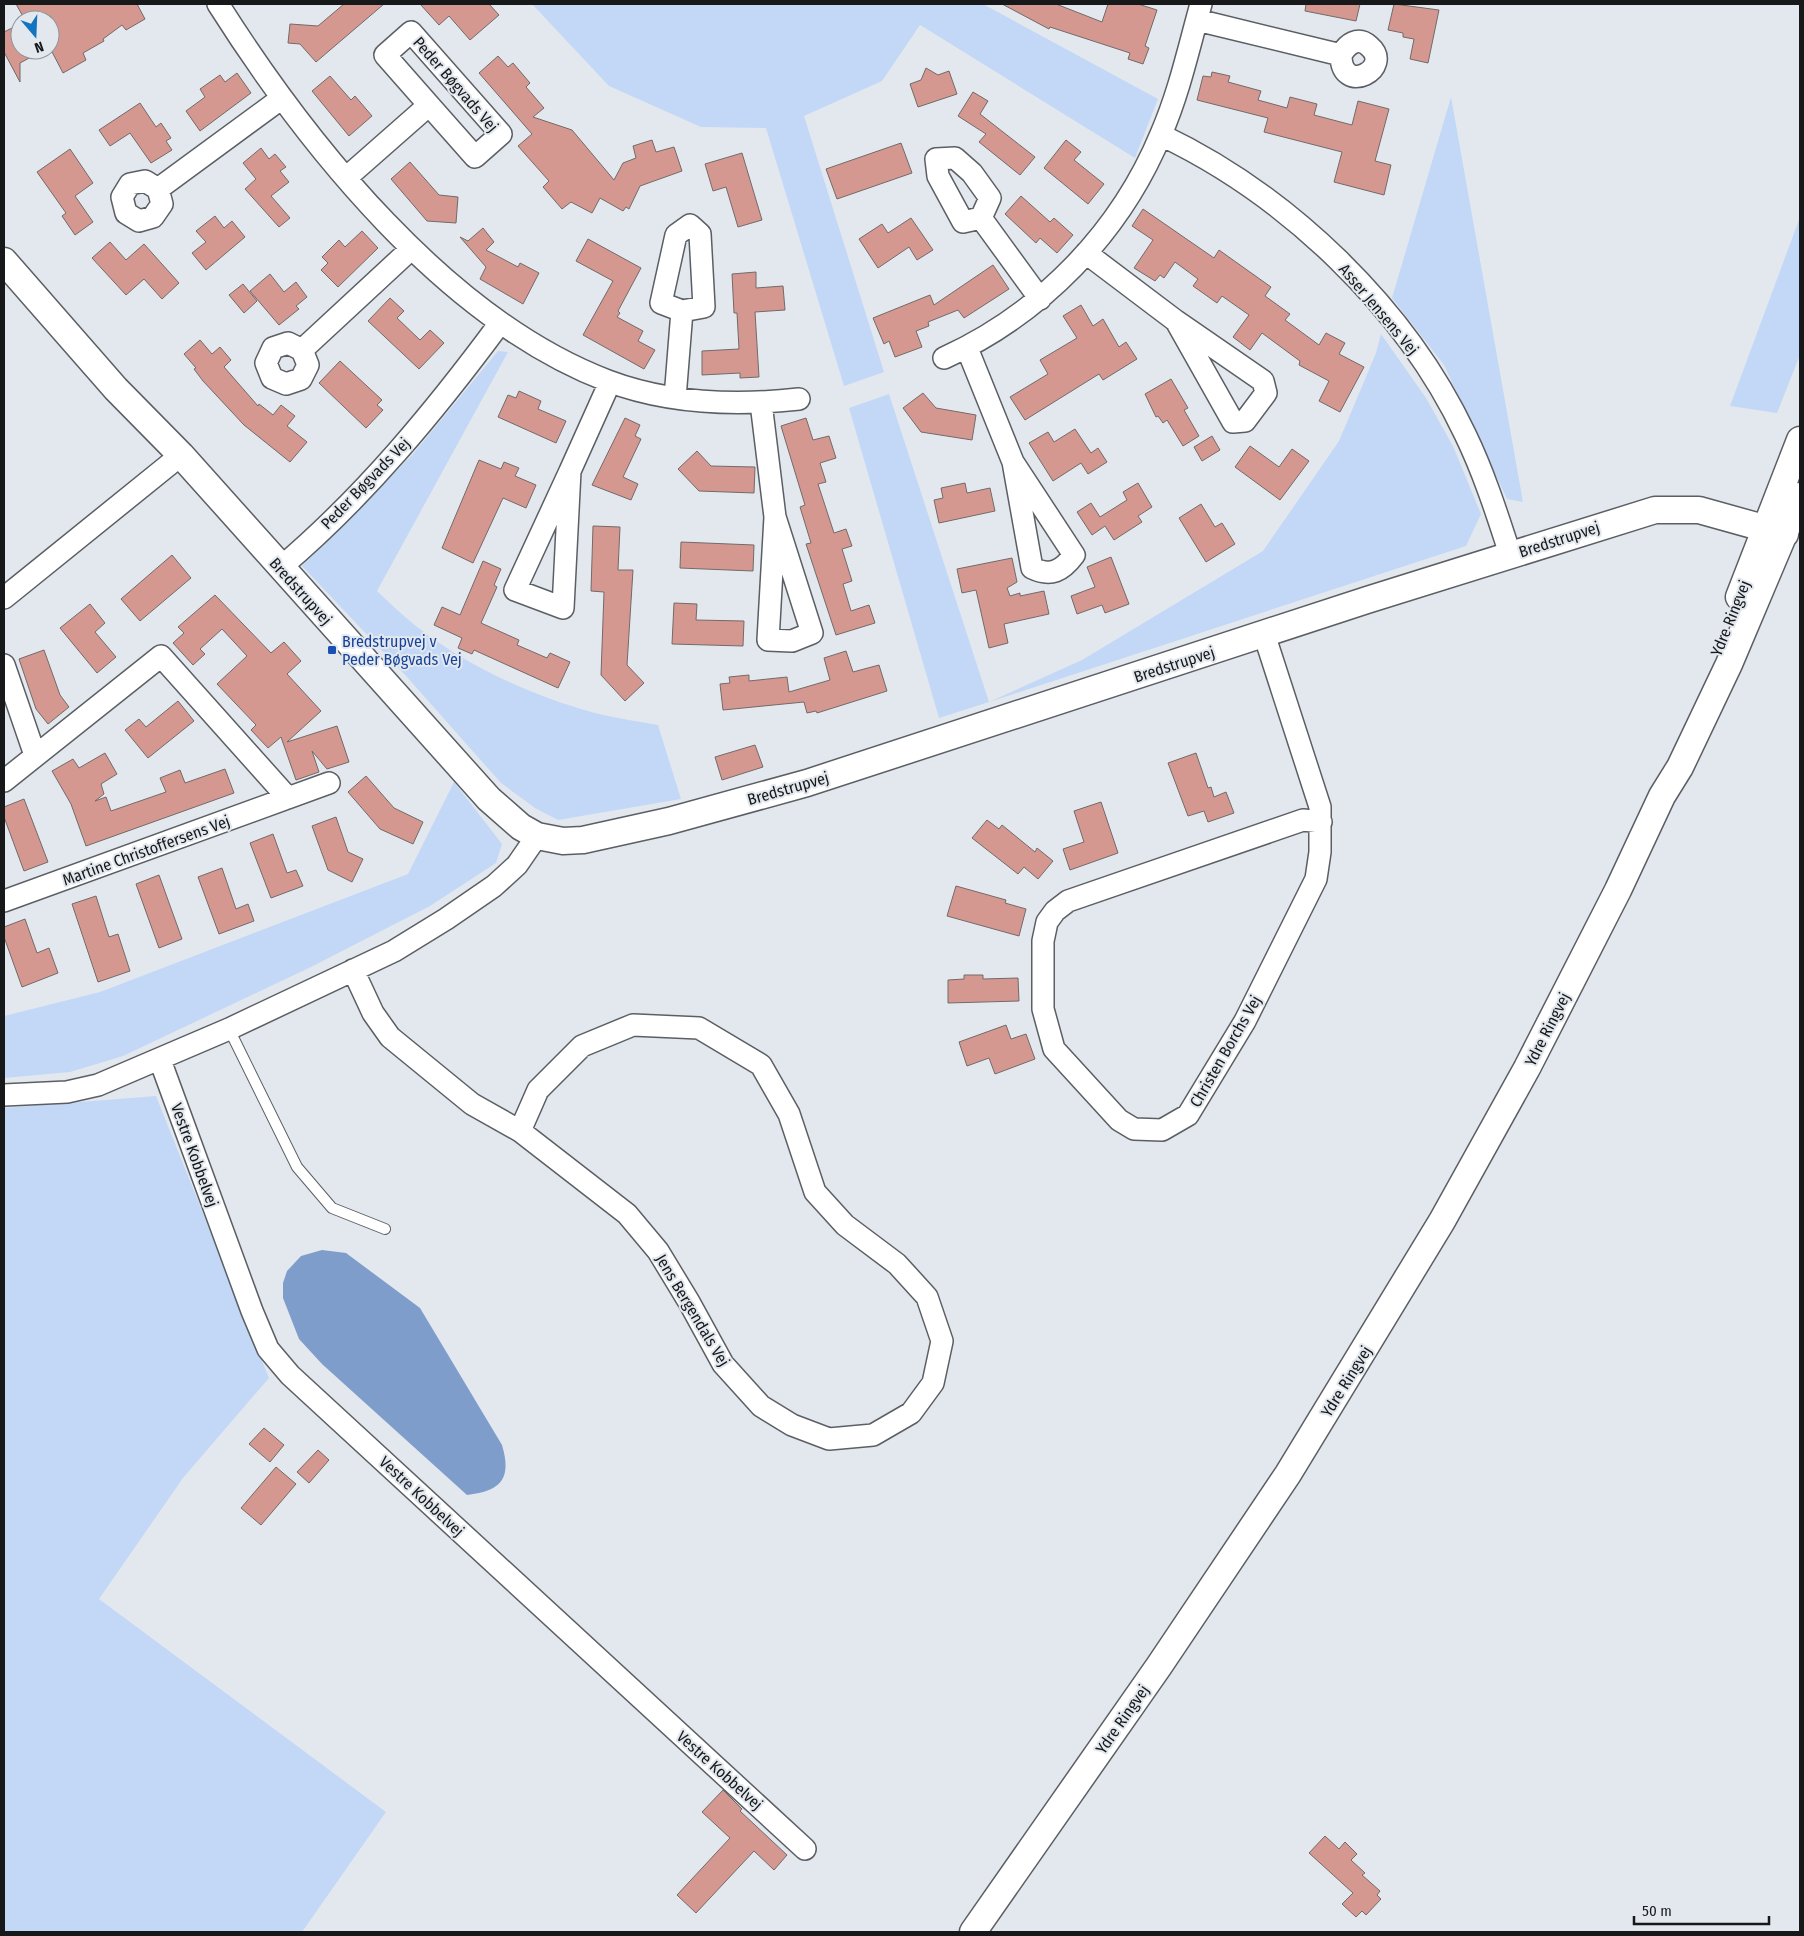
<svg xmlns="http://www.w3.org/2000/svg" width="1804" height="1936" font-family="'Fira Sans Condensed',sans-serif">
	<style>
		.green { fill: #c3d8f6 }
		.water { fill: #7f9dca }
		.building { fill: #d59891; stroke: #726a69 }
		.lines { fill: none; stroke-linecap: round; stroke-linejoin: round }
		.service-casing { stroke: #5b5f64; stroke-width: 12 }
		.minor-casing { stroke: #5b5f64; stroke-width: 24 }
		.tertiary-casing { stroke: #5b5f64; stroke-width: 29 }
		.service { stroke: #fff; stroke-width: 10 }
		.minor { stroke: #fff; stroke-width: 21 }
		.tertiary { stroke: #fff; stroke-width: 26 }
		.transit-dot { fill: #1a4fb4; stroke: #e3e8ee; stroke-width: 2 }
		.labels { text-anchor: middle; stroke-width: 4; stroke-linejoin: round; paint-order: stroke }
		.street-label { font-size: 16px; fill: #16181a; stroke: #e3e8ee }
		.transit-label { font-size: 16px; fill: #164399; stroke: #e3e8ee; text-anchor: start }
	</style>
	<rect width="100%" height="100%" fill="#e3e8ee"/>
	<path class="green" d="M532,4h451l175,95 -23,59 -215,-133 -38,56 -78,35 80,256 -40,14 -78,-258 -65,-1 -92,-41z
		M1451,97l72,405 -16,-3 -63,-134 -52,-67z
		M1800,217v138l-23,58 -47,-7z
		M1381,334l45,64 27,48 28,68 -15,32 -477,156 -50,16 -90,-310 40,-14 100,308 93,-42 181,-109 76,-110 37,-88z
		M498,351l10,1 -131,239c14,13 28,27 43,38 50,39 114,67 175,84 20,5 42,8 63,12l23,74 -123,21 -23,-12 -34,-25 -94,-106 -105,-111 111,-112z
		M454,782l48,62 -6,19 -66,43 -119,61 -188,89 -53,16 -66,6v-62l96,-24 308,-118z
		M156,1096l113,282 -86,100 -84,121 287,213 -84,120h-298v-824z"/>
	<path class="water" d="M322,1250l24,3 74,55 82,137c10,34 -1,46 -35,50l-145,-131 -23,-25 -16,-41v-15l4,-12 14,-15z"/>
	<path class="building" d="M16,4h121l8,15 -19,11 -4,-5 -19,14 1,2 -21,12 3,7 -23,13 -13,-25v-28h-25z
		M344,4h40l-68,58 -16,-18 -12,-1 2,-19 28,2z
		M420,4h69l10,11 -29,25 -21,-24 -10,9z
		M1002,4h54l46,18 6,-18h30l19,6 -12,36 4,2 -6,16 -15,-5 2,-6 -80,-26 -1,2z
		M1306,4h54l-4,17 -51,-10z
		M1394,4l45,6 -11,53 -18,-4 4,-20 -11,-2v-4l-15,-3z
		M20,24v26h24l-24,13v19l-16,-30v-20z
		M498,56l10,11 5,-4 17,20 -4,4 18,21 -11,9 39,13 42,50 9,-17 13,-5 -3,-12 19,-6 4,12 18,-5 8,24 -42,15 -11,23 -3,-2 -3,4 -23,-13 -8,15 -21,-11 -9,7 -19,-22 6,-6 -31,-35 14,-12 -53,-61z
		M926,68l12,7 11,-4 8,23 -39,13 -8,-23 11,-4z
		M1212,72l18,4 -2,6 33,9 -3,9 29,8 3,-11 27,7 -3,11 38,10 6,-24 31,8 -14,52 16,4 -7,30 -50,-13 8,-30 -78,-20 4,-14 -71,-18 6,-24 8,1z
		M237,73l14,20 -51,38 -14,-20 19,-14 -5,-8 20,-14 5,7z
		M330,76l21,24 4,-4 17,20 -23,20 -37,-45z
		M973,92l15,9 -8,13 55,43 -15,18 -41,-33 7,-8 -28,-18z
		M140,103l16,24 5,-4 10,15 -5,3 6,9 -21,13 -21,-30 -20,13 -11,-16z
		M1066,140l15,12 -7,8 30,24 -16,20 -44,-36z
		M901,143l11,30 -75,26 -11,-30z
		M261,148l8,11 6,-5 11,13 -6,4 9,11 -18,14 19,22 -11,9 -34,-38 11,-10 -13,-16z
		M70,149l23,34 -18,13 18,26 -18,13 -13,-19 4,-3 -29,-41z
		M742,153l20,67 -24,7 -12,-40 -13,4 -8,-27z
		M410,162l29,33 19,2 -2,26 -29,-2 -36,-42z
		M1021,196l29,26 4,-4 19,17 -16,18 -17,-15 -4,5 -31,-29z
		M1143,209l71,49 5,-8 52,37 -6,9 25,18 -5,6 34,25 7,-12 19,10 -6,11 25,13 -24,45 -21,-11 10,-20 -30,-16 1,-4 -38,-28 -12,17 -17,-13 16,-22 -27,-19 -5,7 -24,-17 5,-7 -23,-17 -11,16 -4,-3 -5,6 -21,-13 19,-28 -21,-14z
		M215,216l9,12 8,-7 13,16 -39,33 -14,-17 14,-11 -10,-11z
		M911,218l22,32 -16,10 -8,-13 -31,21 -19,-29 23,-15 6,9z
		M483,228l11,14 -8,8 32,17 2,-4 19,10 -16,31 -43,-25 6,-12 -26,-30 8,4z
		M362,231l16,17 -40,39 -17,-17 7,-7 -6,-6 17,-17 6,7z
		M588,239l53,29 -23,43 2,2 -3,4 26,14 -5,10 17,9 -11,19 -61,-34 30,-54 -37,-20z
		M110,242l16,18 18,-16 35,39 -17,16 -18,-20 -18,16 -34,-37z
		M993,265l16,24 -45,29 -6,-8 -30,12 1,4 -13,5 6,16 -27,10 -6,-16 -5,3 -11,-26 57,-23 4,10z
		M756,272v16l27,-2 2,24 -30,2 4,65 -19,1v-5l-38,2v-24l37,-2 -2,-36h-3l-2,-39z
		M270,274l14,18 12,-10 11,15 -11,9 3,3 -20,16 -29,-34z
		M243,284l14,17 -13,12 -15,-18z
		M390,298l14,13 -7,7 23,22 10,-10 14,13 -25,26 -51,-48z
		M1081,305l12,21 10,-7 16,28 7,-5 11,17 -34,21 -4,-6 -74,46 -15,-23 38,-23 -8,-14 37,-22 -14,-22z
		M200,340l12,14 8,-7 11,13 -7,7 34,39 1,-2 14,11 8,-10 14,11 -8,10 20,16 -17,20 -46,-37 -41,-44 -9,-12 2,-1 -12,-14z
		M340,361l42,39 -5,5 6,5 -17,18 -47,-45z
		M1171,379l17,29 -4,2 15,26 -16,10 -16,-26 -4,3 -5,-7 -2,1 -11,-23z
		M519,391l22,10 -3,8 28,12 -10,22 -58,-26 10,-22 8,3z
		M923,393l13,15 40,7 -4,25 -51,-8 -18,-24z
		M625,418l15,7 -5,11 6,3 -18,38 15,7 -7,16 -39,-15z
		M806,418l7,22 16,-4 7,22 -16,5 6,19 -8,2 16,49 12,-4 6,17 -10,3 10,32 -9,3 8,27 18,-6 6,18 -39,12 -30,-91 5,-1 -11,-36 5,-2 -24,-79z
		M1075,429l16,24 7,-5 9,14 -19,12 -7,-11 -28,18 -24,-38 19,-11 6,10z
		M1212,436l8,14 -18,11 -8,-14z
		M1250,446l29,21 13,-18 17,12 -29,39 -45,-33z
		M697,451l14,15 44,1 -1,26 -55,-2 -21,-22z
		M479,460l22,9 3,-7 15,6 -4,8 21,9 -10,23 -23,-10 -30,65 -31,-15z
		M965,483l2,10 23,-5 5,23 -56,12 -5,-23 9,-2 -2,-10z
		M1138,483l14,24 -14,9 4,6 -28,18 -9,-14 -13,9 -15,-23 14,-9 9,14 27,-17 -4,-8z
		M1201,504l14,23 7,-4 13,21 -29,18 -27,-44z
		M593,526l27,1 -2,43h15l-6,95 17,18 -19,18 -24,-26 3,-83 -13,-1z
		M681,542l73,3 -1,26 -73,-3z
		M172,555l19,23 -51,43 -19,-22z
		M1111,557l18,47 -24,9 -3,-8 -25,9 -6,-18 24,-9 -8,-20z
		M1012,558l5,24 -10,6 3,8 10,-3v3l24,-5 5,23 -45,10 4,19 -19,5 -13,-58 -14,3 -5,-24z
		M483,561l18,8 -7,16 3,2 -16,36 38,17 -2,5 30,13 3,-5 20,9 -12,26 -84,-38 -2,4 -14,-6 4,-10 -28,-13 8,-18 18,8z
		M215,595l56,58 13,-11 17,19 -14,13 34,37 -34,31 50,-16 12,36 -22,7 -15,-18 7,21 -23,8 -15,-43 -13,11 -17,-18 5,-5 -39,-41 30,-28 -25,-27 -22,20 5,5 -12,11 -20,-22 11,-10 -6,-6z
		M674,603l23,1 -1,16 48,1 -1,25 -71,-2z
		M90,604l15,19 -10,9 21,25 -19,16 -37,-45z
		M44,650l16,45 9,12 -21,17 -12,-15 -17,-50z
		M846,651l7,21 26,-7 8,26 -70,22 -1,-2 -9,2 -3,-11 -81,8 -3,-26 10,-1 -1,-6 20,-2v6l38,-4 2,15 41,-12 -6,-22z
		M178,701l16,20 -46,37 -23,-28 14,-11 7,8z
		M755,745l8,22 -41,13 -7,-23z
		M105,753l12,21 -16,10 3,10 -9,7 11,-4 5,14 55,-19 -6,-14 20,-8 5,13 40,-14 9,24 -148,53 -15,-42 -19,-33 21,-12 6,9z
		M1196,753l12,35 3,-1 3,10 12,-5 8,21 -26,9 -4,-11 -16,5 -20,-53z
		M366,776l28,32 29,14 -10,22 -33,-15 -32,-37z
		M24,799l24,63 -24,9 -20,-54v-10z
		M1101,802l17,51 -48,17 -7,-21 21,-7 -10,-31z
		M336,817l12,35 15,7 -11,23 -24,-12 -16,-44z
		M987,820l12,9 3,-4 33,27 2,-4 16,13 -15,18 -14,-12 -6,7 -46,-36z
		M273,834l14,39 9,-3 7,16 -32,12 -21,-55z
		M222,868l14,41 12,-5 6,17 -35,13 -21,-57z
		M159,875l23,64 -23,9 -23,-64z
		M956,886l50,14 -1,3 21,6 -7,27 -72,-20z
		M96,896l13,41 9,-3 12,37 -32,11 -26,-78z
		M25,919l12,34 12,-5 9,25 -36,14 -18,-50v-10z
		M964,975h19v4l35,-1 1,23 -71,2v-23l16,-1z
		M1006,1025l5,14 15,-5 9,25 -40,15 -6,-16 -22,8 -8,-24z
		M264,1428l20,17 -14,17 -21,-18z
		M318,1450l11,10 -20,23 -12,-11z
		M276,1467l20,17 -35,41 -20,-17z
		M723,1790l19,19 -2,2 47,44 -13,15 -20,-19 -58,62 -19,-18 53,-57 -28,-26z
		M1325,1836l14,13 6,-7 12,12 -6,6 14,13 -3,2 18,16 -3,4 4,4 -15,16 -4,-4 -6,6 -14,-13 11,-11 -44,-40z"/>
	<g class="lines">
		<g class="service-casing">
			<path id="service" d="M229,1029l68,138 35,41 53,21"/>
		</g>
		<g class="minor-casing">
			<path id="minor" d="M218,4c90,142 229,316 390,377 61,23 127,25 191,18
				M1197,20l144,35c6,-11 17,-19 28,-9 26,22 -28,51 -28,9
				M1161,135c126,60 244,172 304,299 19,39 32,80 45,120
				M346,178l83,-73 -44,-50 26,-23 90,102 -26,23 -46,-52
				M158,189l-13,-8 -15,3 -8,13 4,16 13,8 14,-4 9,-13 -4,-15 124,-91
				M981,218l-18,4 -25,-46 -2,-17 19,-1 17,15 18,25 -9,20 59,81
				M1086,253l90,68 87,60 3,12 -21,28 -12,1 -57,-101
				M967,348l46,114 19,106c19,9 30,3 42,-13l-61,-93
				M302,350l-14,-7 -15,5 -7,15 6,15 14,6 15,-5 7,-14 -6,-15 109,-101
				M944,358c97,-44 176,-125 217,-224 18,-41 28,-87 40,-130
				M675,398l7,-87 22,-4 -4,-73 -10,-9 -14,10 -15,68 21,8
				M761,403l14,114 37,116 -20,8 -24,-1 7,-123
				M570,471l-55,119 48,18 7,-137 40,-89
				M280,568c84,-71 155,-157 220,-245
				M4,598l177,-143
				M1264,634l56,173v45l-4,27 -71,142 -57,94 -26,15 -28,-1 -15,-9 -65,-71 -11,-40v-68l4,-19 8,-11 13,-10 235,-81 18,2
				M4,665l31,90
				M4,781l157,-125 127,142
				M4,901l325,-118
				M353,970l20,43 17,24 82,67 48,27 18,-41 44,-44 51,-21 66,3 62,37 28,49 26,78 30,33 52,39 30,33 15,44 -9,42 -22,30 -38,22 -44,4 -37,-14 -31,-19 -38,-42 -34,-62 -31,-51 -31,-37 -107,-83
				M160,1060l92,251 16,38 22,26 515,474
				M4,1095l63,-3 31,-7 131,-56 165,-78 52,-32 48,-33 23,-21 20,-29"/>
		</g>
		<g class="tertiary-casing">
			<path id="tertiary" d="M4,261l112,128 65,66 308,344 32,28 16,9 26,5 20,-1 86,-19 138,-38 560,-183 288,-90h44l86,24
				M1739,597l61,-157
				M973,1932l186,-266 129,-192 154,-253 85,-153 91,-178 44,-94 18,-29 49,-103 71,-168"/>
		</g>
		<use href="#service" class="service"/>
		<use href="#minor" class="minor"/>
		<use href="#tertiary" class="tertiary"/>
	</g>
	<rect class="transit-dot" x="327" y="645" width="10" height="10" rx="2.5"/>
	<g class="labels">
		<g class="street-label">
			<text transform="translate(456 84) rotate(49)" y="6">Peder Bøgvads Vej</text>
			<text transform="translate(1379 309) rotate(50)" y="6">Asser Jensens Vej</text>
			<text transform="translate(365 483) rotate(-46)" y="6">Peder Bøgvads Vej</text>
			<text transform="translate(1559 539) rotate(-18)" y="6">Bredstrupvej</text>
			<text transform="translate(301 591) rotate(48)" y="6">Bredstrupvej</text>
			<text transform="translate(1730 618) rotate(-68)" y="6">Ydre Ringvej</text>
			<text transform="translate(1174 664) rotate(-18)" y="6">Bredstrupvej</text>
			<text transform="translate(788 788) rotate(-16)" y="6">Bredstrupvej</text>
			<text transform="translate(146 850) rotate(-20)" y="6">Martine Christoffersens Vej</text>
			<text transform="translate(1547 1029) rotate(-63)" y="6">Ydre Ringvej</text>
			<text transform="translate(1225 1051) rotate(-60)" y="6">Christen Borchs Vej</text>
			<text transform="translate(195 1155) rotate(70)" y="6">Vestre Kobbelvej</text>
			<text transform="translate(693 1310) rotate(59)" y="6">Jens Bergendals Vej</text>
			<text transform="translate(1346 1381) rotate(-58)" y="6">Ydre Ringvej</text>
			<text transform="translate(422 1496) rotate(43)" y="6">Vestre Kobbelvej</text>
			<text transform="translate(1122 1719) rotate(-55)" y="6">Ydre Ringvej</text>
			<text transform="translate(720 1770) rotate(42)" y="6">Vestre Kobbelvej</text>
		</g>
		<g class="transit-label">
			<text x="342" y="647">Bredstrupvej v<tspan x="342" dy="18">Peder Bøgvads Vej</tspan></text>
		</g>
	</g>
	<rect width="1804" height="1936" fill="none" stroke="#16181a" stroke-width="10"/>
	<g transform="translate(35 35) rotate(161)"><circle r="24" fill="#e3e8ee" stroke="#919599"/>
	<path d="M0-4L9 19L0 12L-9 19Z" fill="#1374c0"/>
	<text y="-8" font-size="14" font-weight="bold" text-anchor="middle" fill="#16181a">N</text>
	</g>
	<path d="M1634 1916v8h135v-8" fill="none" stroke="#16181a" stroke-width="2.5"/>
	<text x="1642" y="1916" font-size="15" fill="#16181a" stroke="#e3e8ee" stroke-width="4" paint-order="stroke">50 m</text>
</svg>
